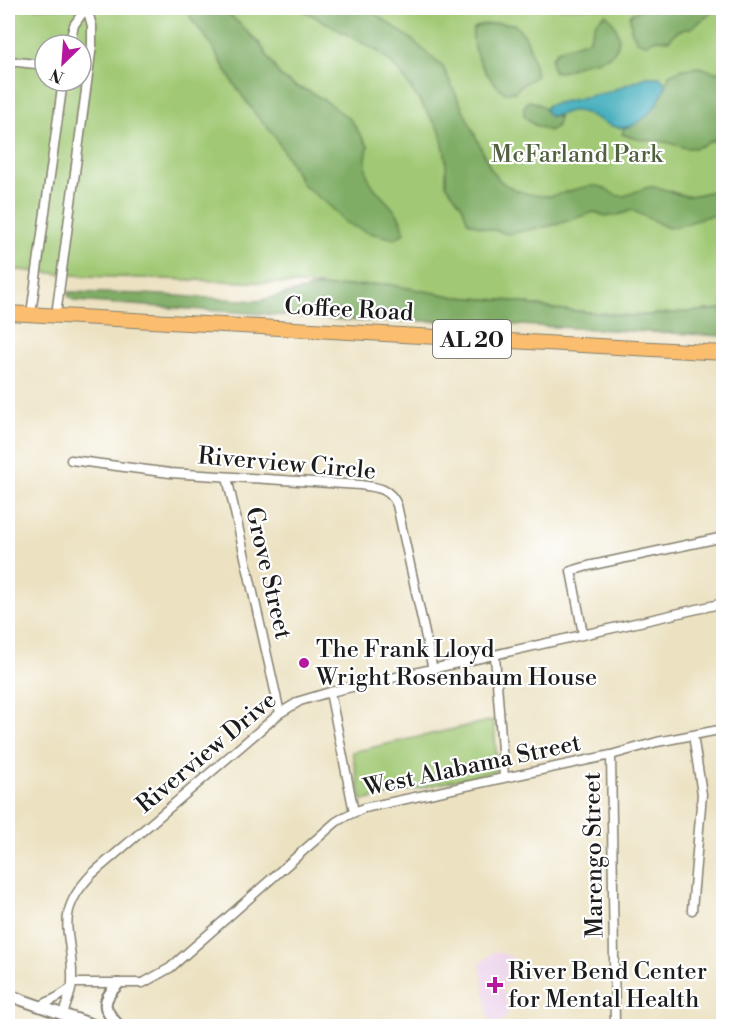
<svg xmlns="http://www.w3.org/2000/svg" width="731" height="1034" font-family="'Libre Bodoni',serif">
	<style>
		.built { fill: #ecd1ea }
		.green { fill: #a1c975; stroke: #5e7248; stroke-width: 1.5; fill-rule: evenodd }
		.forest { fill: #80ad66; stroke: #4e6441; stroke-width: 1.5 }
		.water { fill: #3cabba; stroke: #2c646b; stroke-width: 1.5 }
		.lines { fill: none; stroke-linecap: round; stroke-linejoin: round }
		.minor-casing { stroke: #847f6f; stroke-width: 11 }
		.tertiary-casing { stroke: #847f6f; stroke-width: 14 }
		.primary-casing { stroke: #847f6f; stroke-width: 16 }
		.minor { stroke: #fff; stroke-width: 8 }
		.tertiary { stroke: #fff; stroke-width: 10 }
		.primary { stroke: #fbbd6e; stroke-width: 14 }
		.poi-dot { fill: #b5179e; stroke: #fff; stroke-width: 2 }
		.labels { text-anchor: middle; stroke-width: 4.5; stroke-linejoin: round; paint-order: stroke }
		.shield { fill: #fff; stroke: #606060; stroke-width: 1.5 }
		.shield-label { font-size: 22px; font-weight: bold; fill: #1c1c1c }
		.park-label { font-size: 24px; fill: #516140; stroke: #fff }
		.street-label { font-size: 24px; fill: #1c1c1c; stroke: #fff }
		.poi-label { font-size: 24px; fill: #1c1c1c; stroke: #fff; text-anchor: start }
	</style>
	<rect width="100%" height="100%" fill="#fff"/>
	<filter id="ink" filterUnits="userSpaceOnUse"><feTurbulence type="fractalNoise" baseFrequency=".0167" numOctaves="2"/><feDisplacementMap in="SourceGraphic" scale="12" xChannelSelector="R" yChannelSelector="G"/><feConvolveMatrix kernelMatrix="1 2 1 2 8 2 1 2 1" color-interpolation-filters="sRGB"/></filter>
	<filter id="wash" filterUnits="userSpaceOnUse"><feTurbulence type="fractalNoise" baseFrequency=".008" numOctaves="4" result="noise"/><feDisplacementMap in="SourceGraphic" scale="24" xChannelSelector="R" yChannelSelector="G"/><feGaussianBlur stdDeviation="1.35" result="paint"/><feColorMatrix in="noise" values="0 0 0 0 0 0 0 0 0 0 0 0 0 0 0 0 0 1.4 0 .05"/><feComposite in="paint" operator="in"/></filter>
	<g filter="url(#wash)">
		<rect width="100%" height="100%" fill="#ece2c2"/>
		<path class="built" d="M494,951l18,6 4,18 -14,13 5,11 -2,1 3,15 -9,8 -10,-3 -9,-56z"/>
		<path class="green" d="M8,8h715v301l-90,7 -79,-7 -41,-8 -56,-4 -34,-6 -76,-5 -36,2 11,-3 -235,-9 -79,-7zM45,45h36v36h-36z
			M494,720l3,51 -135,30 -10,-49z"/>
		<path class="forest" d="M186,8h37l37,36 20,32 17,11 14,5 16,10 23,17 18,27c-2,10 -4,24 1,33 9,20 34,30 35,54l-9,6 -29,-7 -20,-9 -15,-16 -28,-22 -29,-50 -18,-20 -22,-31 -26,-44 -16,-20z
			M299,8h68l43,30 33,29 48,102c4,5 7,11 12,14 14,10 37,15 53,12 14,-3 26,-10 41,-9 9,0 15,10 24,10 8,1 19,-9 31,-9 12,0 23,8 35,9 12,0 25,-6 36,-7v26l-15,1 -25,9 -15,3 -36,-18c-14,6 -23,9 -38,2l-39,13 -47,9 -27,-7 -13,-5 -6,-16 -16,-22v-26l-6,-27 -41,-60 -20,-19z
			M642,8h70l-2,6 -19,14 -13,3 -9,9 -13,-1 -11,5 -8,-3 -6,-11 -1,-15z
			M606,14c13,13 20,32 1,43 -6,4 -16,4 -23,6 -12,4 -17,11 -31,8l-2,-12 7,-9 31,-10 7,-18z
			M498,23l16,1c3,4 8,8 11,12 4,6 10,31 11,40 -7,7 -13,5 -21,16l-10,1c-18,-15 -35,-40 -32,-64l7,-4z
			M700,67l18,6 5,-5 1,54 -4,15c-7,3 -15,8 -22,10 -12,4 -22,-3 -33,-5 -15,-2 -29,-1 -43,-8l2,-6 17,-7 25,-36 3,-10 13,-6z
			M528,101c11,1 16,6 21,15l10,1 -2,9 -8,5 -16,-7 -9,-8v-9z
			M387,284l70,13 56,4 41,8 79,7 90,-7v27l-280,-15h-82l-286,-20 -7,-5v-4l77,2 113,7 53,-13z"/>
		<path class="water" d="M646,77h15l5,8c-7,21 -29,50 -54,41 -13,-5 -27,-16 -40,-15 -9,1 -12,6 -23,5l-4,-7 3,-4 60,-13z"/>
	</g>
	<g filter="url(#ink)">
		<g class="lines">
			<g class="minor-casing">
				<path id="minor" d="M69,45l5,-20 12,-17
					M8,61l37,4
					M31,314l32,-233
					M56,315l36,-270v-19l-5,-18
					M71,460l99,13 190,12c17,2 30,3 37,20l36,165
					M227,477l53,236
					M583,634l-12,-63 17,-5 136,-29
					M495,656l9,121
					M330,692l24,120
					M611,755l4,271
					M692,910l10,-116 -9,-59
					M72,983h71l27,-15 166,-146 10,-6 18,-8 247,-53 46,-13 67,-13
					M40,1006l18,-9 12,-8
					M63,1014c3,-10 9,-21 9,-32 2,-49 -21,-65 20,-108l188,-161 20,-12 30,-9 394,-89"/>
			</g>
			<g class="tertiary-casing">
				<path id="tertiary" d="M118,984c-18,18 -15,25 1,42
					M8,995l88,31"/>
			</g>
			<g class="primary-casing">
				<path id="primary" d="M8,313l716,40"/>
			</g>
			<use href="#minor" class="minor"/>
			<use href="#tertiary" class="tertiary"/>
			<use href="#primary" class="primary"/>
		</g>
	</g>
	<g class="poi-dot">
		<circle cx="304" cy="663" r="6"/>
		<path d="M492 976h6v6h6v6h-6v6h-6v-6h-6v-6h6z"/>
	</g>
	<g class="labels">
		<rect class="shield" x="433" y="320" width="78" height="38" rx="4.5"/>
		<g class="shield-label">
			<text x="472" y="347">AL 20</text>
		</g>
		<g class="park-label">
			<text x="577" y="162">McFarland Park</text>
		</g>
		<g class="street-label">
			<text transform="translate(349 309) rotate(3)" y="8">Coffee Road</text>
			<text transform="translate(287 463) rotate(5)" y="8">Riverview Circle</text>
			<text transform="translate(269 573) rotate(77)" y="8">Grove Street</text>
			<text transform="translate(206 752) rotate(-40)" y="8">Riverview Drive</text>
			<text transform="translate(472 765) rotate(-12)" y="8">West Alabama Street</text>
			<text transform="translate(593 855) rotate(-91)" y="8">Marengo Street</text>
		</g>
		<g class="poi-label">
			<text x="316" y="657">The Frank Lloyd<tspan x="316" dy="28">Wright Rosenbaum House</tspan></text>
			<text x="508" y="979">River Bend Center<tspan x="508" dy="28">for Mental Health</tspan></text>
		</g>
	</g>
	<rect width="731" height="1034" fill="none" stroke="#fff" stroke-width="30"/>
	<g transform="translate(63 63) rotate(205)"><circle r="28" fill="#ffffff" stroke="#a4a4a4" stroke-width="1.5"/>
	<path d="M0-4.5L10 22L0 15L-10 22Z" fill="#b5179e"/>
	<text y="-9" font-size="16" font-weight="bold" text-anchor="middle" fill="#1c1c1c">N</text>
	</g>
</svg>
